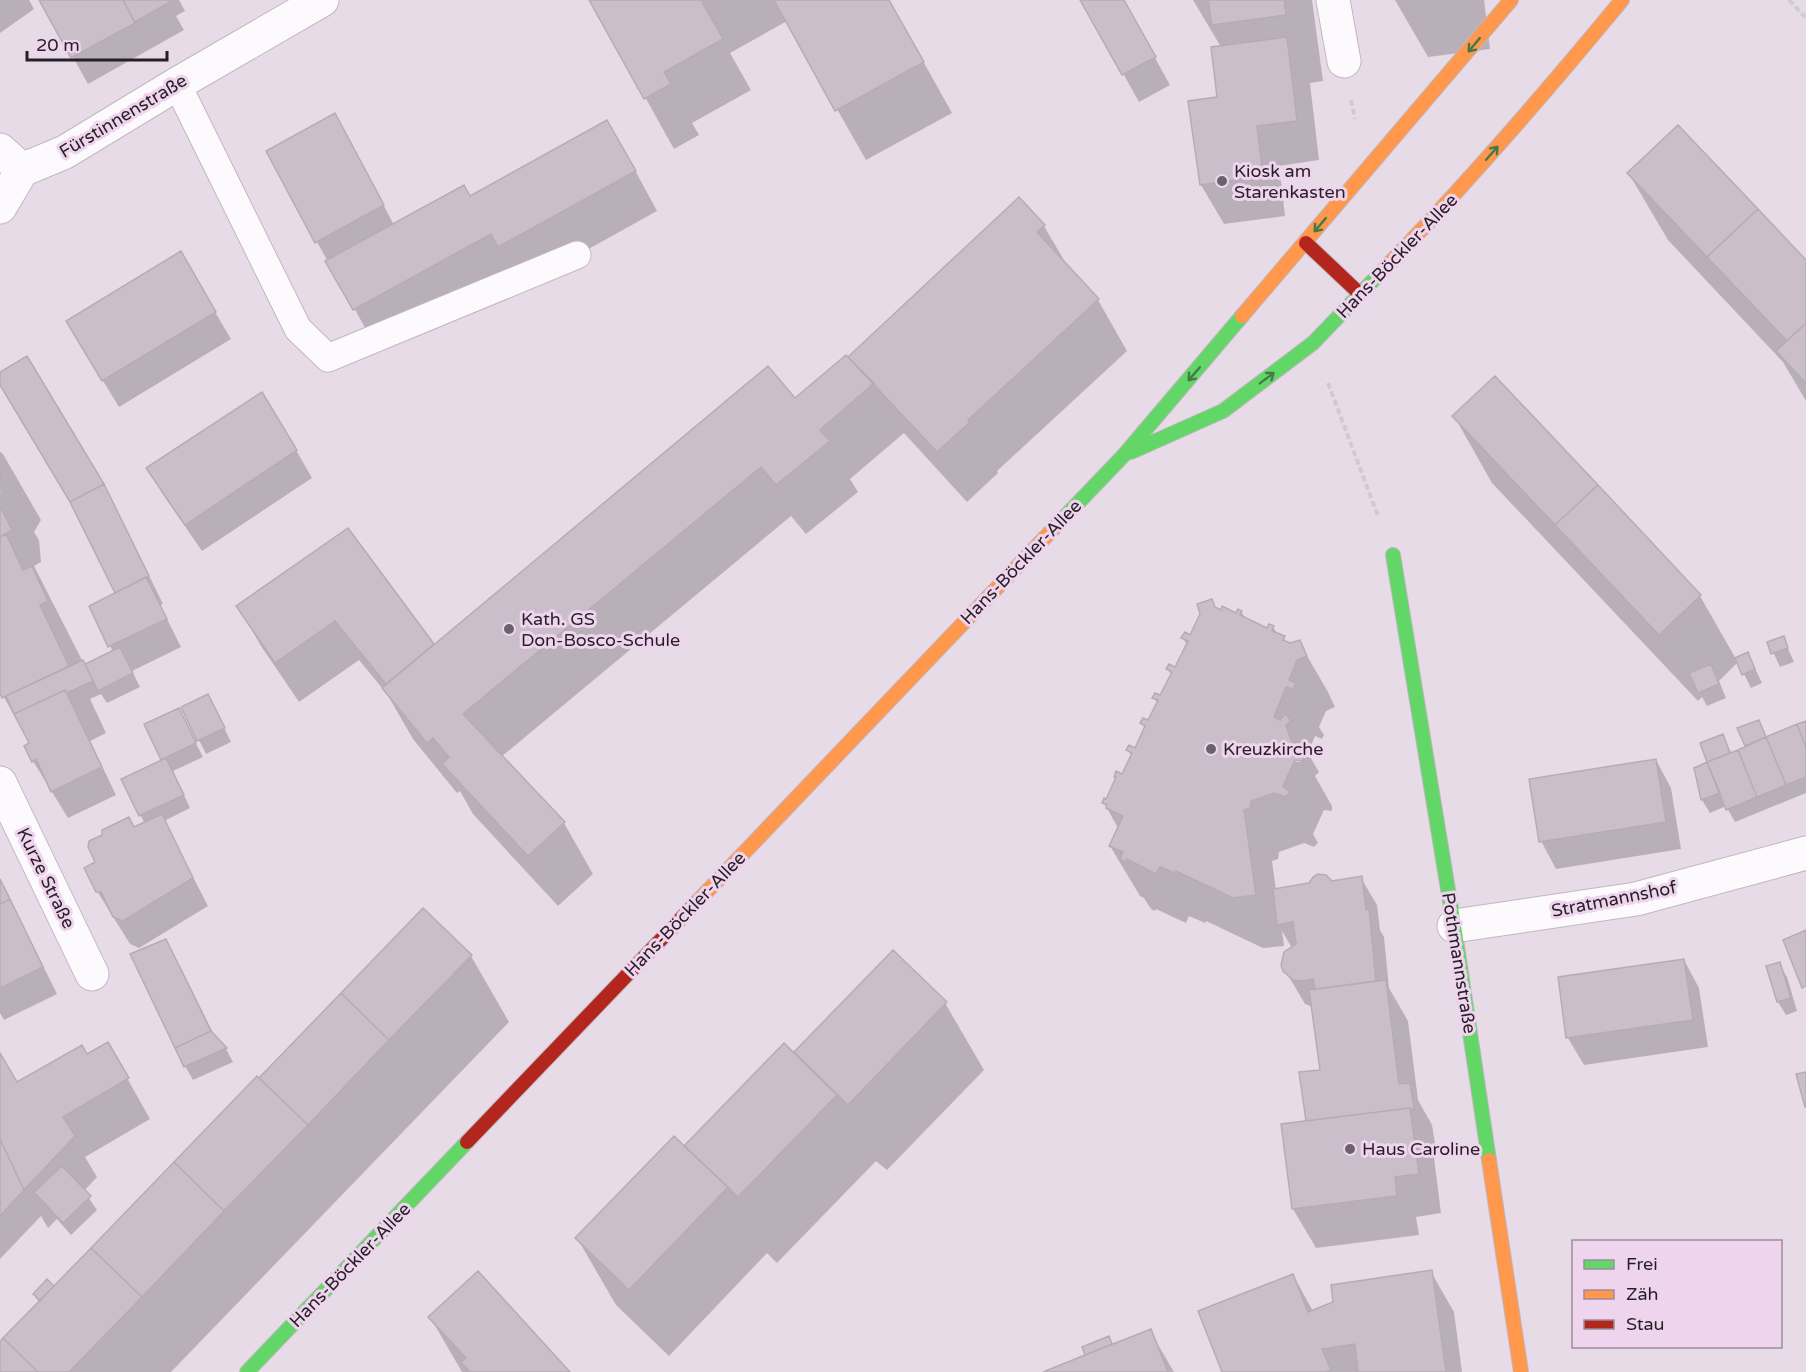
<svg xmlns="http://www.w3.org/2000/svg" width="1806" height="1372" font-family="'Varela Round',sans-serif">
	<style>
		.shadow { fill: #0003; fill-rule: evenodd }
		.building { fill: #c9bec9; stroke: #b6acb6; stroke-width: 1.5 }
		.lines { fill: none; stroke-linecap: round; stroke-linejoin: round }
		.lane-casing { stroke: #c2b7c1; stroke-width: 29 }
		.street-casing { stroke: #c2b7c1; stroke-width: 35 }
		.fast-casing { stroke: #c2b7c1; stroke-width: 16 }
		.slow-casing { stroke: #c2b7c1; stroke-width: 16 }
		.jam-casing { stroke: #c2b7c1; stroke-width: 16 }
		.path { stroke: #cfcccf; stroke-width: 4; stroke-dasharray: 6 3; stroke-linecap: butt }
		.lane { stroke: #fcfafc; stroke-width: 27 }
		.street { stroke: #fcfafc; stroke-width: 33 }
		.fast { stroke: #63d668; stroke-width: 14 }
		.slow { stroke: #ff974d; stroke-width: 14 }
		.jam { stroke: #b3261e; stroke-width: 14 }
		.oneway { stroke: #457a48 }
		.poi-dot { fill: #6b616b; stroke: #eed5ed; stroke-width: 2 }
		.labels { text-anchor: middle; stroke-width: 6; stroke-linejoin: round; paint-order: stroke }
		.street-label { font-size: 18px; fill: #271f27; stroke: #eed5ed }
		.poi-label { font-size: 18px; fill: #271f27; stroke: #eed5ed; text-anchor: start }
	</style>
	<rect width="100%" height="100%" fill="#e8dbe8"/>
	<path class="shadow" d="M0,0h29l5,9 -34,24z
		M41,0h138l6,11 -9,5 8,14 -96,54z
		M591,0h298l63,113 -86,47 -79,-139 -57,32 21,37 -59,33 7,12 -25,14z
		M1082,0h41l47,85 -31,17z
		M1193,0h119l11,81 -13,2 9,77 -40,6 6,50 -61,8 -23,-39 18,-87 2,-51z
		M1395,0h89l6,49 -62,8z
		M350,142l44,83 76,-27 160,-37 27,50 -135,75 -145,63 -60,-107z
		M1629,174l177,88v139l-23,-39 -115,-122z
		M1044,226l24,41 30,33 29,51 -130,120 1,2 -31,29 -63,-69 -54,46 8,13 -52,42 -15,-18 -290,241 63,66 29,51 -35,32 -85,-92 -13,-23 -3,2 -44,-54 -26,-45 -28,-34 -60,42 -38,-56 -23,-40 110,-76 85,117 361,-247 54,-41z
		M180,253l51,86 -112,68 -36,-59z
		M0,374l103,111 16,29 44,90 -3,1 21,42 -49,24 8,16 -33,16 -6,-9 -11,5 16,34 -16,8 26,54 -48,23 -35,-57 -7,-15 4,-2 -30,-54v-238l3,2 38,66 -7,12 5,8 2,22 -7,4 51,100 28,-14 -22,-45 26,-14 -42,-85 -75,-125z
		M1454,416l246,180 36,63 12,-5 14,29 -11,5 -13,-26 -19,19 7,17 -19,8 -5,-9 -4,4 -206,-218z
		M296,450l16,28 -110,73 -38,-55 -16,-27z
		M1216,610l21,5 4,-3 5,7 22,11 5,-3 5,8 6,3 3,6 12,-2 29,50 7,15 -9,4 -7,16 5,8 -2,4 -7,-3 -7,17 11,19 -4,4 17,30v5l-8,-1 -11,24 5,9 -4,4 -10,-4 -25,9 -1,7 -6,2 4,29 85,-12 16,27 3,25 4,7 5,51 19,33 10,79 14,25 4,24 -3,1 8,63 -25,4 3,18 -103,13 -23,-39 14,-86 15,-52 -9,-64 -8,-3 -23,-39 10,-17 -10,-17 2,15 -21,2 -57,-27 -1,2 -16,-7 -3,7 -30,-14 -1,2 -4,-2 -7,-11 -4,-2 -30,-50 8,-18 -14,-25 18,-27 10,-19 -4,-7h7l10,-21 -3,-6 7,-1 9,-18 -4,-6 7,-1 11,-21 -4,-7h7l12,-24 -4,-7 8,-1zM1301,759v3l-13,-1z
		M1783,638l11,24 -14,5 -11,-24z
		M183,708l32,1 16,33 -25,12z
		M179,710l24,47 -30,14 17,37 -26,13 44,85 -69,42 -9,-4 -33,-53v-28l38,-34 10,-5 -22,-44 40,-19 -17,-36z
		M1759,722l9,17 38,-16v70l-71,29 -9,-16 -16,7 -8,-13 7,-37 -7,-19 20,-8 10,18 15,-7 -8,-18z
		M1656,760l15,28 10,61 -125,20 -15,-28z
		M0,879l57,115 -53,26 -4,-7z
		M166,941l15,27 34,69 11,12 7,13 -40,18 -8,-14z
		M893,952l52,51 39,67 -97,100 -11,-9 -99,102 -10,-10 -98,103 -53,-51 -39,-67 217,-184z
		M471,956l38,66 -338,350h-171v-29l39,-41 -5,-8 20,-7 205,-207z
		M1684,960l15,28 9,59 -124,18 -16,-27 -9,-60z
		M1779,964l8,13 10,34 -11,4 -8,-13z
		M108,1044l42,75 -65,38 12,20 -13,14 13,19 -26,25 -14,-16 -9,9 -7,-12 -41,43v-203l16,28 71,-28z
		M1431,1272l23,40 8,60h-239l70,-97 20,36z
		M430,1317l138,55h-106z
		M1150,1331l24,41h-127l40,-16 -3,-8 24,-10 4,8z"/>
	<path class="building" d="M39,0h84l12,23 -64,35z
		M123,0h45l2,2 -35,20z
		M589,0h116l-3,2 21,37 -59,33 7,12 -27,15z
		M774,0h115l35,62 -89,49z
		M1080,0h44l32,57 -34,18z
		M1208,0h76l2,15 -74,10z
		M1287,37l10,84 -40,5 6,50 -63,9 -12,-84 29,-4 -6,-50z
		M335,113l49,92 -69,38 -49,-92z
		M607,120l29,51 -138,76 -7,-13 -138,76 -28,-49 139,-76 6,11z
		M1678,125l80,84 -51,48 -80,-84z
		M1019,197l26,28 -8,7 62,67 -131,121 2,2 -33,30 -89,-95z
		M1758,209l48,51v63l-19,18 -80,-84z
		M181,251l35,61 -114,69 -36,-60z
		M1806,323v60l-30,-32z
		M846,355l28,28 -54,47 10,11 -54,44 -15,-18 -298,247 102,108 -37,34 -86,-92 7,-7 -16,-19 -6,5 -45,-55 386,-322 27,32z
		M27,356l77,128 -34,18 -70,-117v-13z
		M1495,376l103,109 -43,40 -103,-109z
		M262,392l35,58 -112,75 -39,-57z
		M0,471l3,24 -3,2z
		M104,484l45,92 -34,17 -45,-91z
		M1598,485l103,110 -42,40 -104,-110z
		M0,506l12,24 -12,7z
		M348,528l86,116 -48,40 -51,-63 -60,42 -39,-57z
		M6,534l17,36 9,-4 16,35 -8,4 29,61 -67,32 -2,-4v-157z
		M146,577l21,42 -59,28 -19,-41z
		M1212,599l3,8 6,3 1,-4 14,7 2,-4 4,2 -2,4 27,13 2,-4 5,2 -2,5 13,5 -2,4 7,3 10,-3 7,16 -10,4 -8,20 7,3 -3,6 -7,-2 -12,30 6,3 5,-6 6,6 -5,6 10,27 8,1 -1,7 -8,-1 -12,26 7,6 -5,5 -11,-4 -23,8 -1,7 -6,2 12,85 -23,3 -57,-27 -1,2 -15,-6 -4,7 -29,-15 -1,3 -6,-3 3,-7 -14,-6 14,-30 -17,-8 1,-3 -5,-2 2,-5 2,1 10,-22h-2l2,-6 6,3 10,-21 -6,-3 3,-5 6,3 10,-22 -5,-3 3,-5 5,2 10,-20 -6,-2 3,-5 5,2 12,-23 -6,-3 3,-5 6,3 13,-26 -7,-3 4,-6 5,3 10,-21 -3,-10z
		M1784,636l4,12 -17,6 -4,-12z
		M120,647l13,26 -35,18 -13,-27z
		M1748,652l7,17 -13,6 -7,-17z
		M83,660l10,21 -26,12 -2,-3 -51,24 -8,-18z
		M1711,664l8,20 -21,9 -9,-20z
		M65,690l37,77 -51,25 -15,-33 -4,3 -8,-16 5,-3 -15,-29z
		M208,694l17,34 -28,13 -16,-34z
		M179,708l17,35 -35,17 -17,-36z
		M1759,720l7,17 -21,9 -8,-18z
		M1806,721v27l-9,-24z
		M1797,724l9,24v29l-20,8 -20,-48z
		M1723,734l7,19 -23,9 -7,-19z
		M1766,737l20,48 -29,12 -19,-47z
		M1738,750l19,47 -31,13 -19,-48z
		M166,758l18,37 -45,21 -18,-37z
		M1656,759l10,63 -127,20 -10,-63z
		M1707,762l13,31 -19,7 -7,-32z
		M162,814l31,64 -70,43 -10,-4 -12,-25h-5l-12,-24 11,-6 -7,-15 1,-6 13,-6v-5l27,-13 5,10z
		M1318,874l8,1 6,6 30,-5 4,33 3,-1 7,73 -61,8 -2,-10 -13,2 -7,-1 -10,-9 -2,-6 3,-13 12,-8 -3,-22 -16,3 -4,-36 36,-6 4,-6z
		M0,879l10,20 -10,5z
		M10,899l33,68 -43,21v-84z
		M423,908l49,47 -83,85 -48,-47z
		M1806,930v56l-4,2 -19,-48z
		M166,939l45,92 -36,17 -45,-94z
		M893,950l54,52 -99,103 -54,-53z
		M1684,959l9,61 -127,18 -8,-61z
		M1780,962l11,36 -14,4 -11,-36z
		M1386,980l13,104 11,-1 4,26 -3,1 -1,-2 -104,13 -7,-49 21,-2 -11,-80z
		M341,993l48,47 -81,85 -49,-47z
		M211,1031l16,17 -43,19 -9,-19z
		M108,1042l21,36 -66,39 12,19 -51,54 -24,-51v-86l17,29 65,-37 5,9z
		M784,1043l53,52 -99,102 -54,-51z
		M1806,1072v35h-1l-9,-33z
		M257,1076l51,49 -84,86 -50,-49z
		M1410,1108l9,66 -24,3 2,19 -105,13 -11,-85z
		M674,1136l54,51 -99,103 -54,-52z
		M0,1139l24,51 -24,26z
		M174,1162l50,49 -82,86 -51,-49z
		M62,1166l29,30 -28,27 -29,-31z
		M91,1248l51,49 -73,75h-31l-35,-34z
		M1432,1270l14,102h-88l-3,-28 -33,5 9,21 -6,2h-103l-24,-61 95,-37 15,38 25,-10 -2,-17z
		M478,1271l92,101h-100l-9,-10 5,-4 -38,-41z
		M47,1279l7,7 -14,15 -7,-7z
		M1151,1329l17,43h-125l42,-17z
		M1109,1336l3,8 -27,11 -3,-8z
		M3,1338l35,34h-38v-30z"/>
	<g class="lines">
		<g class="lane-casing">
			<path id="lane" d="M177,84l121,245 30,29 249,-103"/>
		</g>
		<g class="street-casing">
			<path id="street" d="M1333,0l11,61
				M0,150l22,20
				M0,207l22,-37 43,-18 112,-68 145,-84
				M0,783l92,191
				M1454,926l182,-27 170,-46"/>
		</g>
		<g class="fast-casing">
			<path id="fast" d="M1131,452l92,-41 90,-68 75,-78
				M1055,527l69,-72 118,-139
				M1393,555l61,371 35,234
				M247,1372l220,-230"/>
		</g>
		<g class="slow-casing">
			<path id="slow" d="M1388,265c82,-85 159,-174 234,-265
				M1242,316l269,-316
				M696,903l359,-376
				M1489,1160l32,212"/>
		</g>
		<g class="jam-casing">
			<path id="jam" d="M1306,243l54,51
				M467,1142l229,-239"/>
		</g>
		<path class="path" d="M1789,0l17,18
			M1351,100l4,19
			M1328,383l50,133"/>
		<use href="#lane" class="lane"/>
		<use href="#street" class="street"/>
		<use href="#fast" class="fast"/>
		<use href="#slow" class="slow"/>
		<use href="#jam" class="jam"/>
	</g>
	<defs><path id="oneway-shaft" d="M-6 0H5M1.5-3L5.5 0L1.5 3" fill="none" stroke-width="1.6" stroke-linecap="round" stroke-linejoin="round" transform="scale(1.5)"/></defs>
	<g class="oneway">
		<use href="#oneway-shaft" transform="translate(1474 45) rotate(130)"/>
		<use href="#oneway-shaft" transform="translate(1492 153) rotate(-49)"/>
		<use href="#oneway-shaft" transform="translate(1320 225) rotate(130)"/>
		<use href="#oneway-shaft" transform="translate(1194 374) rotate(131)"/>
		<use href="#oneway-shaft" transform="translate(1267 378) rotate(-37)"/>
	</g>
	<g class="poi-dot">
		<circle cx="1222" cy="181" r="6"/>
		<circle cx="509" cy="629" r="6"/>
		<circle cx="1211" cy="749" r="6"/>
		<circle cx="1350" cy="1149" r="6"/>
	</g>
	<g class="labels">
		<g class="street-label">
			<text transform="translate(123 116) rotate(-31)" y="6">Fürstinnenstraße</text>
			<text transform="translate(1397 256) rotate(-46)" y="6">Hans-Böckler-Allee</text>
			<text transform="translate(1021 562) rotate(-46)" y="6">Hans-Böckler-Allee</text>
			<text transform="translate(46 878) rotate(64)" y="6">Kurze Straße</text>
			<text transform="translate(1614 899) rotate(-11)" y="6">Stratmannshof</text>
			<text transform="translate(685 914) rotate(-46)" y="6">Hans-Böckler-Allee</text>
			<text transform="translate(1459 963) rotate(81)" y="6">Pothmannstraße</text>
			<text transform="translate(350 1265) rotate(-46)" y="6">Hans-Böckler-Allee</text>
		</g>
		<g class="poi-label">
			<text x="1234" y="177">Kiosk am<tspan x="1234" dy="21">Starenkasten</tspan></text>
			<text x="521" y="625">Kath. GS<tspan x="521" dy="21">Don-Bosco-Schule</tspan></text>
			<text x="1223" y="755">Kreuzkirche</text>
			<text x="1362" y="1155">Haus Caroline</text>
		</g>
	</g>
	<rect x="1572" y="1240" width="210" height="108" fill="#eed5ed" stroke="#9e8c9e" stroke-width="1.5"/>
	<rect x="1584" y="1260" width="30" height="9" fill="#63d668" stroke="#9e8c9e" stroke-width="1.5"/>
	<text x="1626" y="1270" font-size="18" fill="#271f27">Frei</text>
	<rect x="1584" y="1290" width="30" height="9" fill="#ff974d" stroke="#9e8c9e" stroke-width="1.5"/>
	<text x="1626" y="1300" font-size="18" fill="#271f27">Zäh</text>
	<rect x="1584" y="1320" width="30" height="9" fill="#b3261e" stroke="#9e8c9e" stroke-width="1.5"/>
	<text x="1626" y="1330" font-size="18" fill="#271f27">Stau</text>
	<path d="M27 51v9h140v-9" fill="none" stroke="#271f27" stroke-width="3"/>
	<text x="36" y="51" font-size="18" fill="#271f27" stroke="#eed5ed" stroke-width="4.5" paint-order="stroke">20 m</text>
</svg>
